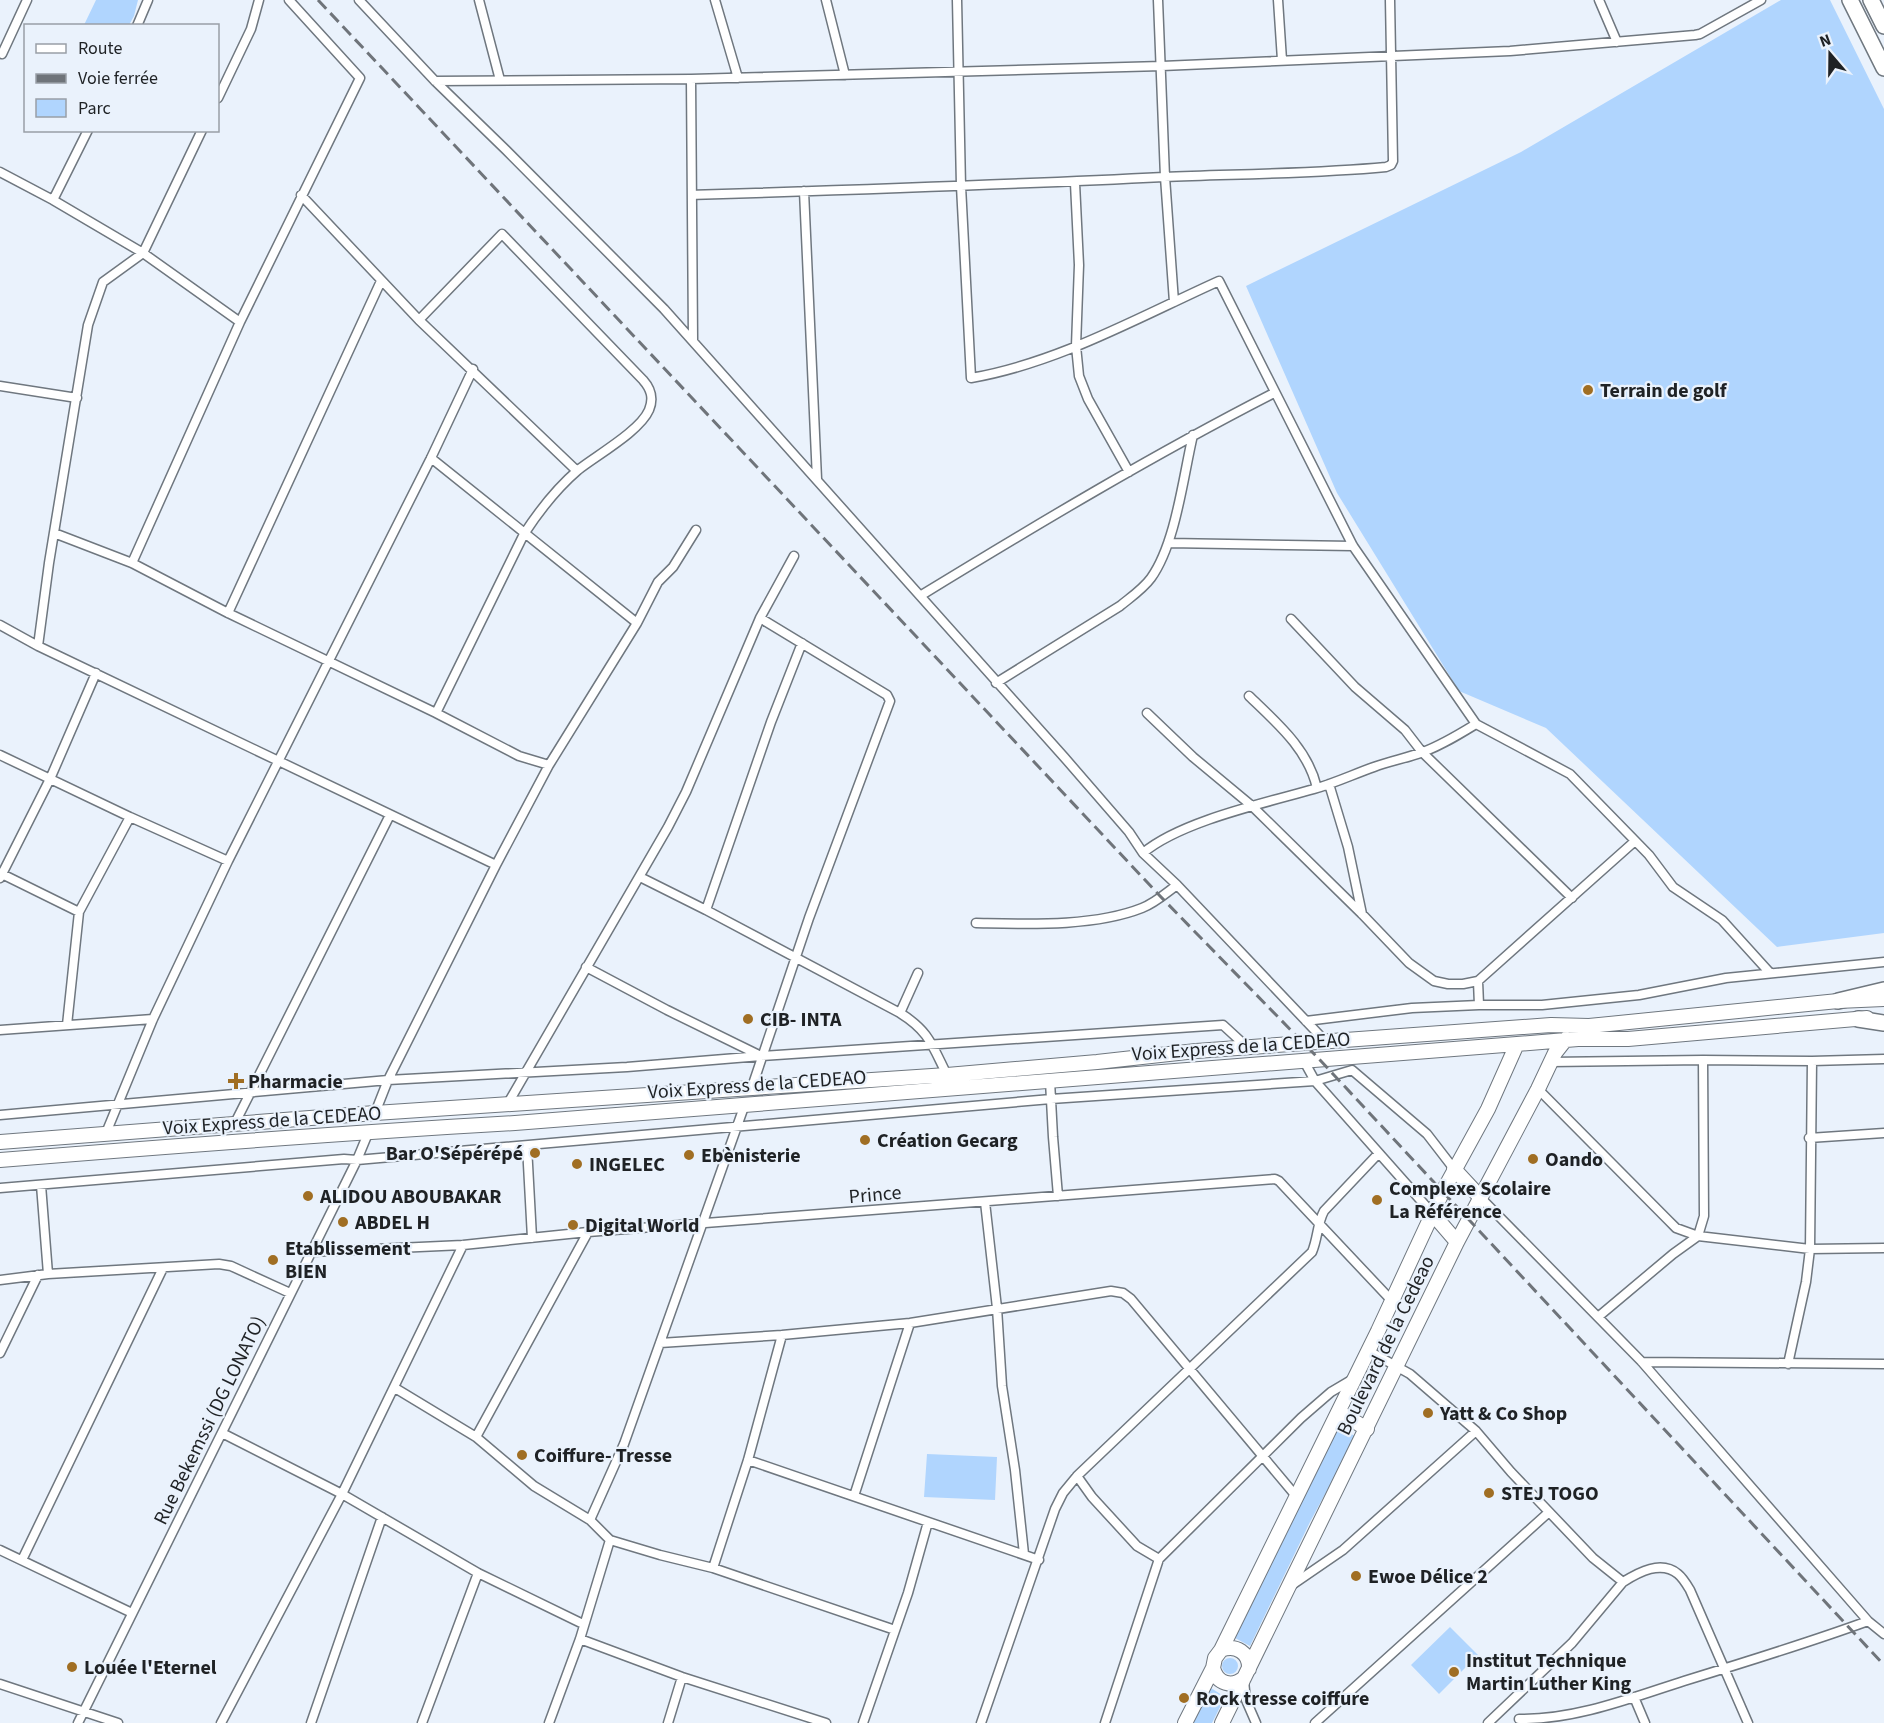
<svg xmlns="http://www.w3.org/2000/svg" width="1884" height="1723" font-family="'Source Sans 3',sans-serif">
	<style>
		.green { fill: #b0d5fe }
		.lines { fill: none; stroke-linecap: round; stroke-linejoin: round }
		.street-casing { stroke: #6f777f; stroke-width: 11 }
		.primary-casing { stroke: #6f777f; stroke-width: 16 }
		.highway-casing { stroke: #6f777f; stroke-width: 18 }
		.street { stroke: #fff; stroke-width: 8 }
		.primary { stroke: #fff; stroke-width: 14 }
		.highway { stroke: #fff; stroke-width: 15 }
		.rail { stroke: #6f747a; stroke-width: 3; stroke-dasharray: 12 6; stroke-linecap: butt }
		.poi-dot { fill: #a06e23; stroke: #eaf2fc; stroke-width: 2 }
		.labels { text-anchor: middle; stroke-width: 4.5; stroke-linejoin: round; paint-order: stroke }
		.poi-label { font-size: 20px; font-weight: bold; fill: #1f2225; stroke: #eaf2fc; text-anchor: start }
		.street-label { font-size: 20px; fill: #1f2225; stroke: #eaf2fc }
	</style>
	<rect width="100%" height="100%" fill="#eaf2fc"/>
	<path class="green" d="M96,0h42l-4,16 -5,9h-45z
		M1781,0h49l54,109v824l-107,14 -231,-219 -87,-37 -122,-198 -91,-207 275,-134z
		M1341,1427l7,6 8,3 -46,86 -60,124 -15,-8 103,-210z
		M927,1454l70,3 -2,43 -71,-3z
		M1450,1627l28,28 -39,39 -28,-29z
		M1222 1666a8 8 0 1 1 16 0a8 8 0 1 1-16 0Z
		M1211,1688l14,9 -13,26h-19z"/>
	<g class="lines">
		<g class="street-casing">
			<path id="street" d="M359,0l76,81 71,69 158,159 400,448 65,75 14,21 34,32 149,157
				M479,0l21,80
				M715,0l23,78
				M826,0l19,75
				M957,0l4,186 10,192c87,-15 168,-61 248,-97l134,265 123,178 94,50 79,81 24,32 49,33 48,53
				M1158,0l7,177 9,125
				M1278,0l4,60
				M1599,0l18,42
				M137,26l11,-26
				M0,53l2,1 25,-54
				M691,79l2,261
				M435,81l256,-2 471,-13 348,-15 185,-16 5,-1 61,-34
				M218,98l33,-69 8,-29
				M0,172l53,28 90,53 97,69
				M1075,183l4,82 -3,81 3,30 9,23 41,73
				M804,191l13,288
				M301,195l118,125 158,151
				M692,195c157,-5 315,-10 472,-18 74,-3 148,-3 222,-10l5,-2 2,-4 -3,-161
				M53,200l35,-70
				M419,320l83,-86 141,146c8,9 11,18 6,30 -9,21 -52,45 -71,60 -21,18 -39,41 -54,64l-88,179
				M0,386l77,12
				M431,458l206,165
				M54,533l78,30 96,50 208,100 83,43 30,9
				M1169,543l184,3
				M132,563l108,-241 120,-244 -71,-78
				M920,596c116,-71 233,-141 354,-203
				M228,613l153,-332
				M1291,619l64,68 50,43 17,22 150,146
				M0,625l38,21 458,219
				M38,646l11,-83 39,-238 15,-43 40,-29 59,-123
				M996,683l124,-77c11,-9 23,-17 31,-28 25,-35 32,-101 42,-143
				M1249,696c28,27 59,53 68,92
				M1147,713l46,44 59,49 110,108 47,49 25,18 14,3h15l15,-3
				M0,755l130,62 98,44
				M1329,784l19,63 14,67
				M1143,853c38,-32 122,-50 171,-64 21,-6 40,-15 60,-22 16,-6 33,-9 49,-15 19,-7 35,-17 53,-28
				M0,873l79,39 -12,113
				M640,877l66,33 194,103c29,18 32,32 47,62
				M0,878l50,-99 46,-106
				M706,910l65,-188 31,-79
				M79,912l51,-95
				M976,923c51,1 118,4 166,-15 13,-5 24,-15 35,-23
				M586,967l81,43 94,46
				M1479,1005l-1,-24 157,-140
				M900,1013l18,-40
				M1306,1021l106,-13 67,-3h63l97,-10 87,-17 158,-16
				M0,1030l153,-11
				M1304,1061l11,20 117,132
				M1550,1062l153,-2 109,1 72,-2
				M1050,1081l3,56 5,59
				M752,1087l57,-169 81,-217 -3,-6 -127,-77
				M1538,1089l131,132 7,7 22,8 112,13 74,-1
				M507,1105l161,-278 18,-35 74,-174 34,-62
				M375,1113l13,-33 108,-215 53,-100 88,-142 21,-41 15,-15 23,-37
				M0,1115l388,-35 239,-13 134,-11 462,-31 25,23
				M234,1125l156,-310
				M106,1133l47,-114 75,-158 203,-403 42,-89
				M1809,1138l75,-5
				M527,1146l5,92
				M41,1185l7,89
				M0,1188l344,-29 13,1 694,-61 264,-18 37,-11 75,64 27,35
				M1480,1197l162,165 226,259 16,13
				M985,1202l12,106 5,78 13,84 9,84
				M310,1252l153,-7 125,-13 687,-53 4,2 113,120
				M0,1280l48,-6 171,-10 12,2 59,27
				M1598,1317l75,-63 25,-18 6,-20 -1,-156
				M660,1343l122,-8 128,-12 201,-32 12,2 8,6 165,197
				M1369,1351l41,23 66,57 35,41 82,86 30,24c16,-10 38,-22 55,-8 5,4 9,11 12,16l58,133
				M0,1353l38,-78
				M1642,1362l242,2
				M1788,1364l18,-82 4,-33 2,-188
				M395,1388l81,49 58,49 56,34 20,20 50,15 53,13 182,62
				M222,1433l120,61 136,79 105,51
				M476,1437l112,-205
				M748,1460l291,100
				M1077,1476l15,21 45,49 22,13
				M854,1496l56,-173
				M590,1520l34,-76 121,-340
				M0,1550l132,63
				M22,1560l141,-292
				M713,1568l35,-108 34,-125
				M1292,1585l51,-35 133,-119
				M580,1639l102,38 144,46
				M1244,1681l2,19 10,23
				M0,1684l118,39
				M1634,1697l11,26
				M1519,1719c56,1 112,-21 165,-38 62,-19 124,-38 184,-60
				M78,1723l279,-563 12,-29
				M221,1723l121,-229 121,-249
				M311,1723l71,-206
				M422,1723l56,-150
				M549,1723l31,-84 30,-99
				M668,1723l14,-46
				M863,1723l45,-130 20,-71
				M981,1723l74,-214 8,-16 14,-17 235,-224c6,-14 5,-28 12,-41l54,-57
				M1105,1723l54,-164 142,-141 30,-26 22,-13
				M1315,1723l234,-211
				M1488,1723l84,-80 51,-61"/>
		</g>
		<g class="primary-casing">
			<path id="primary" d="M0,1142l375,-29 572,-38 150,-13 99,-11 355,-26 38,1 249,-25 46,-2
				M0,1160c172,-14 343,-27 515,-37l1002,-79 61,-5h50l239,-21
				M1454,1169l26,28
				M1432,1213l25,29
				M1339,1412l28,17
				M1221,1650c15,-6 29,3 28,19
				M1213,1668c4,16 19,20 31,10
				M1185,1723l28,-55 2,-10 6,-8 157,-319 64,-138 46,-84 29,-65
				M1222,1723l235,-481 81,-153 17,-36 11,-14"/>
		</g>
		<g class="highway-casing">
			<path id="highway" d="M1850,0l34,68
				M1871,0l13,26
				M1838,1001l46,-11
				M1858,1019l26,4"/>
		</g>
		<use href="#street" class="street"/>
		<use href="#primary" class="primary"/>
		<use href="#highway" class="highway"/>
		<path class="rail" d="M318,0l843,897 159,163 564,605"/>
	</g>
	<g class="poi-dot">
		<circle cx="1588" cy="390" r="6"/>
		<circle cx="748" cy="1019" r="6"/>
		<path d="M233 1072h6v6h6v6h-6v6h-6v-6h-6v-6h6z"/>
		<circle cx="865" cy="1140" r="6"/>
		<circle cx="535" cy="1153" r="6"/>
		<circle cx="689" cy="1155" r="6"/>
		<circle cx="1533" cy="1159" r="6"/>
		<circle cx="577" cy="1164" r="6"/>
		<circle cx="308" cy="1196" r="6"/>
		<circle cx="1377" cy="1200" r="6"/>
		<circle cx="343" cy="1222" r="6"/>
		<circle cx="573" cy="1225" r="6"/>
		<circle cx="273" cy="1260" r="6"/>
		<circle cx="1428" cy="1413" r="6"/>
		<circle cx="522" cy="1455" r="6"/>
		<circle cx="1489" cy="1493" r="6"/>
		<circle cx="1356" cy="1576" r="6"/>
		<circle cx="72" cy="1667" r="6"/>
		<circle cx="1454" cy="1672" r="6"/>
		<circle cx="1184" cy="1698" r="6"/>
	</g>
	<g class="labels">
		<g class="poi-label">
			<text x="1600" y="397">Terrain de golf</text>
			<text x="760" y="1026">CIB- INTA</text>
			<text x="248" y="1088">Pharmacie</text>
			<text x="877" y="1147">Création Gecarg</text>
			<text x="523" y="1160" text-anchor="end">Bar O'Sépérépé</text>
			<text x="701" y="1162">Ebènisterie</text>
			<text x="1545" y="1166">Oando</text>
			<text x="589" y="1171">INGELEC</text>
			<text x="1389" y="1195">Complexe Scolaire<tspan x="1389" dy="23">La Référence</tspan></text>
			<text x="320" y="1203">ALIDOU ABOUBAKAR</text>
			<text x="355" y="1229">ABDEL H</text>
			<text x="585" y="1232">Digital World</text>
			<text x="285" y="1255">Etablissement<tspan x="285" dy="23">BIEN</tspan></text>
			<text x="1440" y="1420">Yatt &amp; Co Shop</text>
			<text x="534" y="1462">Coiffure- Tresse</text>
			<text x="1501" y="1500">STEJ TOGO</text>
			<text x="1368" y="1583">Ewoe Délice 2</text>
			<text x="1466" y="1667">Institut Technique<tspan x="1466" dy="23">Martin Luther King</tspan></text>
			<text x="84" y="1674">Louée l'Eternel</text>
			<text x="1196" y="1705">Rock tresse coiffure</text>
		</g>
		<g class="street-label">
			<text transform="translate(1241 1046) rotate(-4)" y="7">Voix Express de la CEDEAO</text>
			<text transform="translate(757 1084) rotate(-4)" y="7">Voix Express de la CEDEAO</text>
			<text transform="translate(272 1120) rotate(-4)" y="7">Voix Express de la CEDEAO</text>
			<text transform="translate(875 1194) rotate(-5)" y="7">Prince</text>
			<text transform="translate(1385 1345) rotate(-64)" y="7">Boulevard de la Cedeao</text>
			<text transform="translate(209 1420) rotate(-64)" y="7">Rue Bekemssi (DG LONATO)</text>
		</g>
	</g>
	<rect x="24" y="24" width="195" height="108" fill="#eaf2fc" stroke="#999fa6" stroke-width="1.5"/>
	<rect x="36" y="44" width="30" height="9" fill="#ffffff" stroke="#999fa6" stroke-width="1.5"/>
	<text x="78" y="54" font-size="18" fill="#1f2225">Route</text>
	<rect x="36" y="74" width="30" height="9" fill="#6f747a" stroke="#999fa6" stroke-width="1.5"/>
	<text x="78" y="84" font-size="18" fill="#1f2225">Voie ferrée</text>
	<rect x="36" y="99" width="30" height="18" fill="#b0d5fe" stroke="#999fa6" stroke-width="1.5"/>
	<text x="78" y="114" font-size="18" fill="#1f2225">Parc</text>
	<g transform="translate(1830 54) rotate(340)" stroke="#eaf2fc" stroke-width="4.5" paint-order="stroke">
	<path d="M0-4.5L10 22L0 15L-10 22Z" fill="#1f2225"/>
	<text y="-9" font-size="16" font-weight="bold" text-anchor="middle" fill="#1f2225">N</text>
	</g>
</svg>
